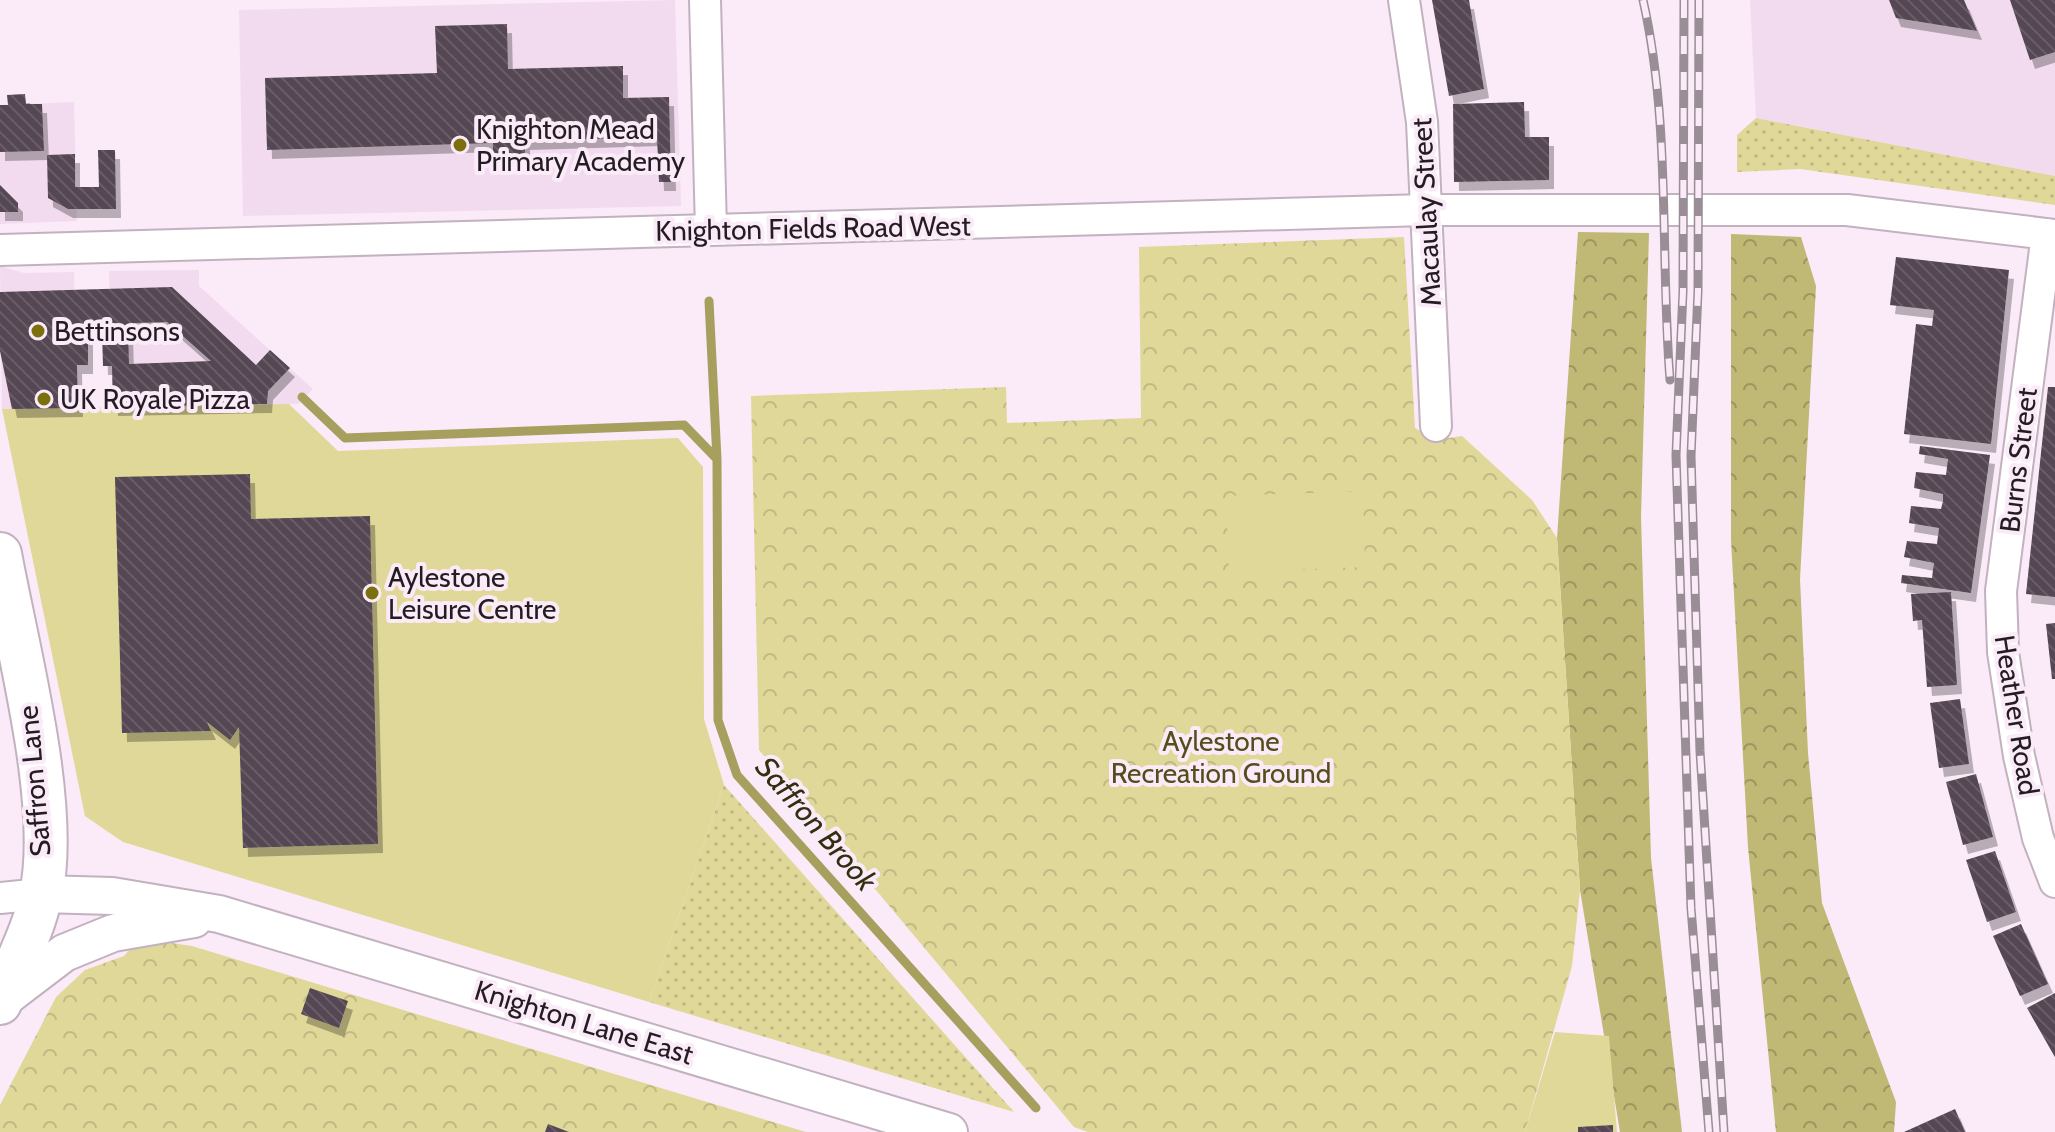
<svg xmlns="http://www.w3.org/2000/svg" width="2055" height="1132" font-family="Cabin,sans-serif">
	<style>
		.built { fill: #f2dbee }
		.grass { fill: url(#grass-dots) }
		.forest { fill: url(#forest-crowns) }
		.park { fill: url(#park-crowns) }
		.pitch { fill: #e0d898 }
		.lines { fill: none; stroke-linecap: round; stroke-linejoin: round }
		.stream { stroke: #a79f5d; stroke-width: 9 }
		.building { fill: url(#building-back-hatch); fill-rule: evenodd; filter: url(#shadow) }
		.minor-casing { stroke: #c2b2bf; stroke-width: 34 }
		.tertiary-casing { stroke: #c2b2bf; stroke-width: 40 }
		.secondary-casing { stroke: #c2b2bf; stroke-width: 46 }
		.minor { stroke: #fff; stroke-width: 30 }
		.tertiary { stroke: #fff; stroke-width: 36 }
		.secondary { stroke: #fff; stroke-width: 42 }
		.rail-casing { stroke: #998d96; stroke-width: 9 }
		.rail { stroke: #fbeaf8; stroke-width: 6; stroke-dasharray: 18; stroke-linecap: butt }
		.poi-dot { fill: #7b6f0e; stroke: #fbeaf8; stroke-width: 3 }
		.labels { text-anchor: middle; stroke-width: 8; stroke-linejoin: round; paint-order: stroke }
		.poi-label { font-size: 28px; fill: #231d22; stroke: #fbeaf8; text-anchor: start }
		.street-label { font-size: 28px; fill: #231d22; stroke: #fbeaf8 }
		.park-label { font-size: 28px; fill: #554e1c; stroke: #fbeaf8 }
		.water-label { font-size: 30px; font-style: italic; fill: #322e10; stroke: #fbeaf8 }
	</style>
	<defs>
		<pattern id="grass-dots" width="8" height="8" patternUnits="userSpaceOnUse" patternTransform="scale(2)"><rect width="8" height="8" fill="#e0d898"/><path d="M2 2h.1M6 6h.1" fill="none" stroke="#c0b983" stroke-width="1.8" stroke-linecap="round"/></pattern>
		<pattern id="forest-crowns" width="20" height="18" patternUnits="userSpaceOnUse" patternTransform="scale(2)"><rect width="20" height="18" fill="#c0b875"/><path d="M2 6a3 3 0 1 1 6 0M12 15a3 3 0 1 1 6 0" fill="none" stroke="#9c9560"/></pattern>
		<pattern id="park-crowns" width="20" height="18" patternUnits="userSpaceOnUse" patternTransform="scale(2)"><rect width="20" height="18" fill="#e0d898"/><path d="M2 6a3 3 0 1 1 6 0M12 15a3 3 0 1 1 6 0" fill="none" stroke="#c0b983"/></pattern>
		<pattern id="building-back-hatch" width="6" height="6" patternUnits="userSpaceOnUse" patternTransform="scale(2)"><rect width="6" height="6" fill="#544652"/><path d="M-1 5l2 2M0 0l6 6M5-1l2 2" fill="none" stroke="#695d67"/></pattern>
		<filter id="shadow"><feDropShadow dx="5" dy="9" stdDeviation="0" flood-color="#0004"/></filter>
	</defs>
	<rect width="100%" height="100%" fill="#fbeaf8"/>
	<path class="built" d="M675,0l6,206 -438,10 -4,-206z
		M1750,0h305v176l-299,-58z
		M74,102l3,119 -77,3v-119z
		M0,266l24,7 50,-1 4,136 -76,1z
		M199,270v16l114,103 -15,15 -185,3 -4,-136z"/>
	<path class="grass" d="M1756,118l299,58v29l-255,-36 -63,3v-37z
		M724,785l290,327 -365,-110z"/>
	<path class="forest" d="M1578,232l71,1 -8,284 10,341 31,274h-62l-40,-242 -23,-352z
		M1731,234l70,3 15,49 -16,293 8,174 14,150 74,199 -2,30h-118l-28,-285 -17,-307z"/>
	<path class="park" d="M1404,237l11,191 21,12 26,-4 70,64 25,38 23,352 -8,76 -47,166h-437l-14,-5 -315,-377 -8,-354 255,-9 1,36 134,-5 -2,-171z
		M172,943l20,3 614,186h-806v-27l56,-108 29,-27 39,-14 6,-7z"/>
	<path class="pitch" d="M289,404l49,47 340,-13 25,29 1,252 20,66 -75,217 -526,-160 -38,-26 -83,-407z
		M1363,491l2,76 -136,5 -3,-76z
		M1555,1032l54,4 8,96h-92z"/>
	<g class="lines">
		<path class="stream" d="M709,301l8,158
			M302,397l43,41 339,-13 33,34 1,261 19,55 299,333"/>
	</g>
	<path class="building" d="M1432,0h37l15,89 -35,7z
		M1889,0h75l13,31 -81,-13z
		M2010,0h45v52l-25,8z
		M507,24l1,45 115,-3v32l46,-1 2,85h-12l-2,-45 -132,4v13l-32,1v-12l-226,7 -2,-72 172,-5 -2,-47z
		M25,94l1,10h16l2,47 -44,1v-47h8l-1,-10z
		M1524,102l1,35h24v43l-95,2 -1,-78z
		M98,150h17l1,59h-48l-20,-11 -1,-43 28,-1v33h24z
		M0,185l18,18v9h-18z
		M1896,257l113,13 -18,174 -87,-10 12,-110 16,2 2,-16 -44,-5z
		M172,287l84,78 14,-15 20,18 -22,23 -1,13 -154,3 -1,-41h-9l-1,-35h-7l-7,1v33h-11l1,43 -66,1 -12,-58v-59zM167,322l44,39 -82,3 -1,-36h6v-5z
		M2048,387h7v210l-29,-3z
		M1920,446l70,9 -19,138 -70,-10 1,-8 30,3 1,-8 1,-7 -30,-6 3,-16 30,3 2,-16 -30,-5 2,-17 30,3 2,-8v-7l-29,-6 2,-16 30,3 2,-16 -29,-5z
		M250,474l1,45 119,-3 8,328 -135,4 -4,-121 -9,13 -23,-18 4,9 -89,2 -7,-256z
		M1951,592l6,93 -30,2 -5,-67 -9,1 -2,-27z
		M2055,623v56h-3l-6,-55z
		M1960,699l9,65 -30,4 -9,-65z
		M1976,774l17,63 -30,8 -17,-63z
		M1995,851l21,61 -29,10 -21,-62z
		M2021,924l27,60 -28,12 -27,-60z
		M310,988l38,13 -9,27 -38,-14z
		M2055,993v64l-28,-49z
		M1955,1109l10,23h-61z
		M548,1124l21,8h-24z
		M1613,1125v7h-35v-5z"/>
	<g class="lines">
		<g class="minor-casing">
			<path id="minor" d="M705,0l6,230
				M1404,0l18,122 14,304
				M2047,234l-46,357 2,61 16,104 19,82 17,44
				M0,250l1426,-40h421l208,25
				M0,898l41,-4"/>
		</g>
		<g class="tertiary-casing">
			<path id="tertiary" d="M41,894l71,2 107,18 730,218
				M1,1001l63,-48 49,-20 81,-14"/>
		</g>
		<g class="secondary-casing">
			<path id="secondary" d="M0,554c17,93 60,250 41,340 -7,37 -28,74 -41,109"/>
		</g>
		<use href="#minor" class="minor"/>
		<use href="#tertiary" class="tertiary"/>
		<use href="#secondary" class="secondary"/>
		<g class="rail-casing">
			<path id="rail" d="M1643,0c28,124 17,254 27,380
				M1684,0l-1,291 -7,164 15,453 18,224
				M1699,0l-1,291 -7,165 9,295 24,381"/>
		</g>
		<use href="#rail" class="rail"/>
	</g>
	<g class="poi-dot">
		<circle cx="460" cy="145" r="8"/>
		<circle cx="38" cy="331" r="8"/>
		<circle cx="44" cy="399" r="8"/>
		<circle cx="372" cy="593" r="8"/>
	</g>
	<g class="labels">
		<g class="poi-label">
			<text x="476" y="139">Knighton Mead<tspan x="476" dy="32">Primary Academy</tspan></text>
			<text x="54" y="341">Bettinsons</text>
			<text x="60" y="409">UK Royale Pizza</text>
			<text x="388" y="587">Aylestone<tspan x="388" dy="32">Leisure Centre</tspan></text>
		</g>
		<g class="street-label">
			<text transform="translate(1426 212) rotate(-93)" y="10">Macaulay Street</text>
			<text transform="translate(813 228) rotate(-1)" y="10">Knighton Fields Road West</text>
			<text transform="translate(2018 460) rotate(-83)" y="10">Burns Street</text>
			<text transform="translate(2017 715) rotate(81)" y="10">Heather Road</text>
			<text transform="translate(34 781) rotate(-95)" y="10">Saffron Lane</text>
			<text transform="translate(584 1022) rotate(17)" y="10">Knighton Lane East</text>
		</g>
		<g class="park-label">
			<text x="1221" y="751">Aylestone<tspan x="1221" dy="32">Recreation Ground</tspan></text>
		</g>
		<g class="water-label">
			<text transform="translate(816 824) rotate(49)" y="10">Saffron Brook</text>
		</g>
	</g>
</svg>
